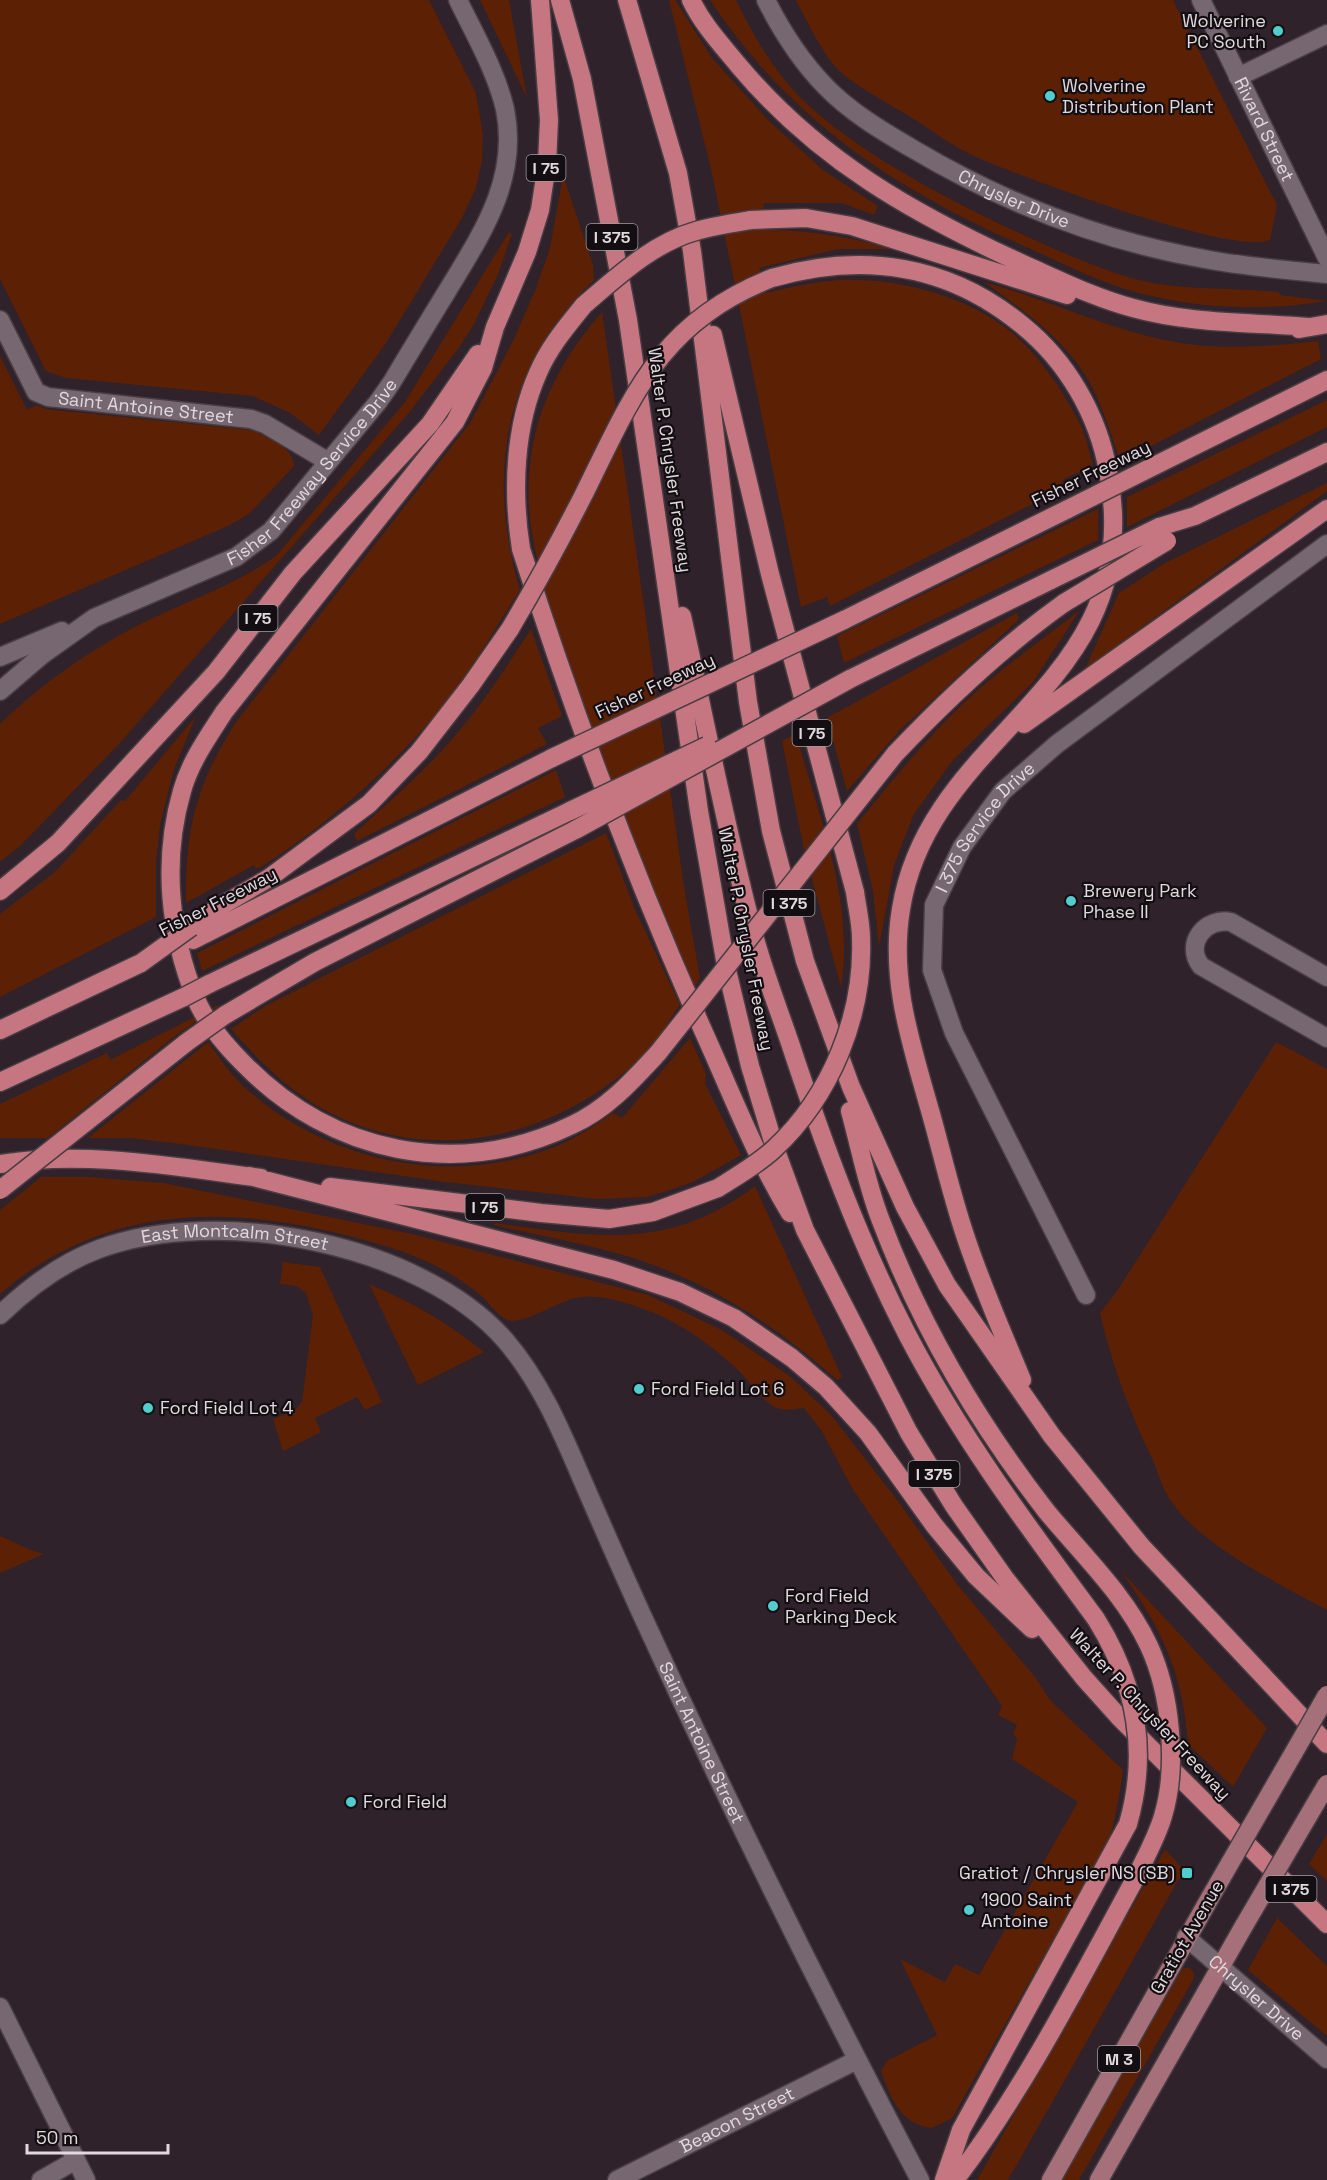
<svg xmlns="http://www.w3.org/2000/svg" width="1327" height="2180" font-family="'Space Grotesk',sans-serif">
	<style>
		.green { fill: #5c2005 }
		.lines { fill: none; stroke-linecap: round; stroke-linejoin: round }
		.minor-casing { stroke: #473d43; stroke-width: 21 }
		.tertiary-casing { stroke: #473d43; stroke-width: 21 }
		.primary-casing { stroke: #473d43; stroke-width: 21 }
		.motorway-casing { stroke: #473d43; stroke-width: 21 }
		.minor { stroke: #766770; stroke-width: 18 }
		.tertiary { stroke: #766770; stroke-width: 18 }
		.primary { stroke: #a5707a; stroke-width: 18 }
		.motorway { stroke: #c57680; stroke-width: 18 }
		.primary-bridge-casing { stroke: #473d43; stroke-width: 21; stroke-linecap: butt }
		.motorway-bridge-casing { stroke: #473d43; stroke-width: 21; stroke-linecap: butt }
		.primary-bridge { stroke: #a5707a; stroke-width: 18 }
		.motorway-bridge { stroke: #c57680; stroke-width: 18 }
		.poi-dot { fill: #52cdcf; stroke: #130e11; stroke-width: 2 }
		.labels { text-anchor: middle; stroke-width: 4.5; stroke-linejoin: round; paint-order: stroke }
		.shield { fill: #130e11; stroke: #a39ca0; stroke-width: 1.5 }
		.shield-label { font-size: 16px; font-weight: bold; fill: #e1d9dd }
		.poi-label { font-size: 18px; fill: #e1d9dd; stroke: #130e11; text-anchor: start }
		.street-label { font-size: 18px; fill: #e1d9dd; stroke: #130e11 }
	</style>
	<rect width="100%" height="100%" fill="#2f222a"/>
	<path class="green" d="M0,0h429l47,93 7,42 -1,26 -6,27 -14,30 -76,125 -67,92 -29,-22 -37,-17 -187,-18 -20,-7 -46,-92z
		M480,0h29l18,98z
		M669,0h6l37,58 56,62 55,50 55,36 -4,9 -32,-12h-79l3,27c46,-1 87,9 131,19h-59l-79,19 7,25c24,-6 48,-11 72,-13 57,-3 127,15 172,51 29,24 55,62 71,95 6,12 8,27 12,39l-31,15 4,7 -236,119 -3,-9 -26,10 -90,-438z
		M710,0h26c17,35 37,70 65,98 59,59 172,115 249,149 33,14 67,29 102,36 41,7 86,5 127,9l1,3 47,6c-70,11 -144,8 -211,-15 -32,-11 -62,-27 -92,-40 -130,-57 -234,-126 -314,-246z
		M796,0h377l104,205 -7,35c-35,17 -255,-65 -298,-85 -20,-9 -39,-24 -58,-36 -23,-14 -48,-27 -69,-43 -19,-14 -38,-55 -49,-76z
		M562,181h3l28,84 1,15c-89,86 -109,192 -74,310 -23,35 -44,73 -70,107 -54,67 -117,124 -189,170l-5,2 -2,-4 -68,38c-1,-74 10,-118 50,-181l234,-299 42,-80 23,-52 15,-43z
		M509,232l3,2 -14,40 -24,50 -16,25 -50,65 -289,330 -99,102 -20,16v-138c44,-43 98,-80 153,-106 42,-20 85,-35 123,-62l129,-154z
		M984,282c66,18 129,50 197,61 46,7 92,3 137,-2l3,18 -172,88 -3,-5 -28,13c-10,-30 -20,-63 -38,-88 -26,-36 -61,-60 -96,-85z
		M602,312l82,575 16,91 -6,10 -17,-35c-37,-98 -76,-195 -109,-293 -20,-62 -46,-128 -38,-195 6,-59 33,-108 72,-153z
		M0,356l27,54 10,-5 8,4 206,21c13,6 44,18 43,36l-45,48 -21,12 -228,98z
		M1327,400v27l-200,100v-30z
		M1327,483v8l-242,178 34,-76 46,-30z
		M1098,509v31l-254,123 -7,-27z
		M1080,610l-47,72 -80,78 -39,54 -20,51 -15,82 -6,-56 -16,-67c41,-51 84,-104 135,-146 28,-23 59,-45 88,-68z
		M1017,613l2,6 -119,111 -53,61 -20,-73z
		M531,629l31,87 -24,12 9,16 -190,97 -3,-7c34,-31 69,-61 99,-96 30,-34 54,-72 78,-109z
		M196,716l-22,53 -14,56 -4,36v56l-156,80v-83l55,-42 66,-72 4,1z
		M796,734c22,81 59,168 45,253l-37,-138 -22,-108z
		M556,770l9,27 -363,174 -5,-18z
		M606,833l28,74 46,98c-11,15 -21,35 -34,48 -91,89 -227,119 -338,47 -30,-20 -54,-45 -77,-71l34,-23z
		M218,1005l1,1 -44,30 -127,102h-48v-34l107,-51 3,7z
		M690,1038l16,36 -1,10 36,71 -48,27 -29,10 -17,5 -49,2 -153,-17 -264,-38 -51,-6h-42l120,-96c11,15 21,30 34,43 81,75 202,103 307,64 23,-8 44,-22 64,-36l9,5z
		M1276,1042l51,27v541c-46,-25 -127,-65 -156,-109 -8,-11 -12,-26 -17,-38 -23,-48 -42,-97 -54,-150l17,-22z
		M41,1177h48l75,6 248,51 236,61 74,35 69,47 40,38 67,86 58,82 79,94 15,23 73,70c-4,25 -7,49 -15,73l-156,275 -20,10c-31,-3 -42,-31 -51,-57l6,-10 50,-26 -37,-76 45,23 10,-18 24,11 99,-173 -66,-43 5,-20 -4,-5 4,-9 -19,-10 4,-9 -150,-218 -29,-55 -19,-25c-10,1 -23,4 -31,-2 -14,-9 -24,-25 -35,-36 -23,-22 -53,-44 -82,-56 -22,-9 -52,-20 -75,-17 -20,2 -56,28 -73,23 -12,-4 -20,-20 -30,-27 -15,-12 -33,-23 -50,-31 -33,-15 -69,-24 -104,-32 -118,-26 -230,-18 -324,64v-84z
		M755,1186l87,191 -5,3c-60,-53 -124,-96 -201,-121 -46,-15 -95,-23 -142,-34l1,-2c98,14 174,29 260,-37z
		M283,1262l37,5 62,135 -17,8 -8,-13 -42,21 6,14 -38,19 -10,-32 20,-8 9,-9 11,-87 -7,-22 -10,-7 -16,-2z
		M369,1284c43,18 79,39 115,68l-66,33z
		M0,1536l31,14 13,4 -44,19z
		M1121,1571l146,157 -34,59 -45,-43c-5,-73 -27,-115 -67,-173z
		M1327,1834v47l-18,-17z
		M1165,1849l19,21 -176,310h-31z
		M1277,1918l50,48v70l-79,-66z
		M1183,1968h7l4,5 -1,7 -114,200h-19z"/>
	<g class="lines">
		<g class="minor-casing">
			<g id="minor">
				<path id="s1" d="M766,0c16,32 34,60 59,86 25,26 57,45 88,63 91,54 192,93 297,111 38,7 78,10 117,14"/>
				<path id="s2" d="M1201,0l126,258"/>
				<path d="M1238,77l89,-43"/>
				<path id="s3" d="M0,320l36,72 12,5 203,22 14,5 62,37"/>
				<path d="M0,657l62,-26"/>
				<path id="s4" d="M0,691l42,-36 52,-37 142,-61 35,-26 107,-129 14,-20c19,-32 38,-63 57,-94 34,-56 70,-110 56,-179 -9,-38 -30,-74 -47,-109"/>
				<path d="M1327,977l-96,-55c-26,-5 -47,22 -30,44l126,72"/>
				<path id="s5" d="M1086,1295l-132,-262 -22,-63 2,-65 28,-58 41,-56 54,-47 270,-200"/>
				<path id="s6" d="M0,1315c29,-28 61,-52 99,-66 120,-44 321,-6 406,91 35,41 55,88 76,137 20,46 40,92 61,138 87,191 180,379 278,565"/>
				<path id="s7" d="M617,2180l240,-120"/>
			</g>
		</g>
		<g class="tertiary-casing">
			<g id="tertiary">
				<path id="s8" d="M1186,1937l141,122"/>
				<path d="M0,2007l86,173"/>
				<path d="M41,2180l35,-20"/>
			</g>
		</g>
		<g class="primary-casing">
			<path id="primary" d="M1051,2180l160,-284
				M1099,2180l146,-256"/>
		</g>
		<g class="motorway-casing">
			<path id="motorway" d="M540,0l9,120 -2,44 -7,46 -13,42 -32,75 -12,41 -28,54 -231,290c-16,25 -34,50 -42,79 -20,69 -13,142 14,208 10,24 30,47 48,65 88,90 213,116 328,61 35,-16 60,-44 86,-72
				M560,0l22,79 46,241 71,491 27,155 24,100 25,82 30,82 104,203 45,73 50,71 80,101 35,39 208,207
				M627,0l51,173 14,78 56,451 23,129 34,130 46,126 54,120 42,78 105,151 90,111 185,197
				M691,0c12,25 30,44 48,66 79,94 173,147 284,198 36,16 72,34 110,44 58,16 116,14 176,19
				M751,220l55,-2 46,8 215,69
				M772,278c90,-26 176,-14 250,47 45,36 76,90 86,146 42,218 -178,256 -207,438 -12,72 11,137 30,205 11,39 20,79 33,118 16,50 38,99 58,148
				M584,305c-17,21 -35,42 -46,68 -24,54 -26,119 -17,176 53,166 114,329 185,488 27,60 50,120 84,176
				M1299,329l28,-5
				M713,335l57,239 85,318
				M1154,466l173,-86
				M1159,527l36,-11 132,-64
				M682,616c23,104 43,209 70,312 10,39 25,77 38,115 33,100 69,198 117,291 53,102 121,193 189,285
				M844,620l224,-111
				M850,679l201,-99
				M1024,724l303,-215
				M895,754c53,-56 106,-106 169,-151
				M0,891l58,-48 158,-171 77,-99 137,-149 48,-70
				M191,927l28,-20 50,-29 100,-74 50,-52 52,-67 39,-56
				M193,940l359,-182
				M209,984l361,-173
				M225,1015l90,-53 262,-133
				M0,1030l141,-67
				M0,1082l184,-85
				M850,1111c10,36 17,75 31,110 40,106 97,202 166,291
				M86,1122l101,-80
				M0,1164c86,-14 176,3 261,14
				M249,1176l365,94 66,22 54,26 58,40 34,29 42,46 66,92 42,51 56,53
				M330,1187l211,26 68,6 44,-7 65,-24
				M944,2180l17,-50 167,-306
				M955,2180c69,-90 126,-202 180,-301"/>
		</g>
		<use href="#minor" class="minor"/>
		<use href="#tertiary" class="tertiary"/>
		<use href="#primary" class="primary"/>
		<use href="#motorway" class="motorway"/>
		<g class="primary-bridge-casing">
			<path id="primary-bridge" d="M1211,1896l116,-201
				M1245,1924l82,-140"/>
		</g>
		<g class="motorway-bridge-casing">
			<path id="motorway-bridge" d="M584,305c34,-29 69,-62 112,-74 18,-5 37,-8 55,-11
				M1068,509l86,-43
				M1051,580l108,-53
				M1064,603l103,-62
				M510,629c26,-44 50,-88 73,-133 50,-101 76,-173 189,-218
				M552,758l292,-138
				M570,811l137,-65
				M577,829l273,-150
				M141,963l50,-36
				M184,997l25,-13
				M187,1042l38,-27
				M658,1053l237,-299
				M718,1188c19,-12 40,-24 56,-39 57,-53 90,-134 87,-211 0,-15 -4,-31 -6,-46
				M0,1190l86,-68
				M1047,1512c35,42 79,84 102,134 22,48 29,120 14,170 -6,21 -18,42 -28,63
				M1096,1619c40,64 53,132 32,205"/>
		</g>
		<use href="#primary-bridge" class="primary-bridge"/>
		<use href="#motorway-bridge" class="motorway-bridge"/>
	</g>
	<g class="poi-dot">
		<circle cx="1278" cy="31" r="6"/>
		<circle cx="1050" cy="96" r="6"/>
		<circle cx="1071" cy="901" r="6"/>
		<circle cx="639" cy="1389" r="6"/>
		<circle cx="148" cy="1408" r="6"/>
		<circle cx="773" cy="1606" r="6"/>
		<circle cx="351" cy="1802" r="6"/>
		<rect x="1181" y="1867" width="12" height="12" rx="3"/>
		<circle cx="969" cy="1910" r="6"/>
	</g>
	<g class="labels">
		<g class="shield">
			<rect x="526.5" y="155" width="39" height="26" rx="4.5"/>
			<rect x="586.5" y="224" width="51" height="26" rx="4.5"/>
			<rect x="238.5" y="605" width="39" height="26" rx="4.5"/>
			<rect x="792.5" y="720" width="39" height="26" rx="4.5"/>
			<rect x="763.5" y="890" width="51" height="26" rx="4.5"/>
			<rect x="465.5" y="1194" width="39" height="26" rx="4.5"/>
			<rect x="908.5" y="1461" width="51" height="26" rx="4.5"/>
			<rect x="1265.5" y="1876" width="51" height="26" rx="4.5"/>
			<rect x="1098" y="2046" width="42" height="26" rx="4.5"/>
		</g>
		<g class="shield-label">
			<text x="546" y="174">I 75</text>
			<text x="612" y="243">I 375</text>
			<text x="258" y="624">I 75</text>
			<text x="812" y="739">I 75</text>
			<text x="789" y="909">I 375</text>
			<text x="485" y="1213">I 75</text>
			<text x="934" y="1480">I 375</text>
			<text x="1291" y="1895">I 375</text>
			<text x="1119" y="2065">M 3</text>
		</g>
		<g class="poi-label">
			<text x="1266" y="27" text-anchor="end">Wolverine<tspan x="1266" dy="21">PC South</tspan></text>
			<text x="1062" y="92">Wolverine<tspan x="1062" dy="21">Distribution Plant</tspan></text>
			<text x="1083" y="897">Brewery Park<tspan x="1083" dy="21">Phase II</tspan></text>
			<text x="651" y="1395">Ford Field Lot 6</text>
			<text x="160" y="1414">Ford Field Lot 4</text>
			<text x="785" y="1602">Ford Field<tspan x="785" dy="21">Parking Deck</tspan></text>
			<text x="363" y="1808">Ford Field</text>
			<text x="1175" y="1879" text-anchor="end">Gratiot / Chrysler NS (SB)</text>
			<text x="981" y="1906">1900 Saint<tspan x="981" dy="21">Antoine</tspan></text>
		</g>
		<g class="street-label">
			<text dy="6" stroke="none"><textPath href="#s2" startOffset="144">Rivard Street</textPath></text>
			<text dy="6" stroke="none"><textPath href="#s1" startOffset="326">Chrysler Drive</textPath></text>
			<text dy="6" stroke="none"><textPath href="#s3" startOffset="192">Saint Antoine Street</textPath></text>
			<text transform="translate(670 460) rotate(82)" y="6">Walter P. Chrysler Freeway</text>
			<text dy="6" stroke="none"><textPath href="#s4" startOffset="388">Fisher Freeway Service Drive</textPath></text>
			<text transform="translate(1091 474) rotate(-26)" y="6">Fisher Freeway</text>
			<text transform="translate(655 686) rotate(-25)" y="6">Fisher Freeway</text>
			<text dy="6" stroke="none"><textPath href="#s5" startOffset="519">I 375 Service Drive</textPath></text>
			<text transform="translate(218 902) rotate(-27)" y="6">Fisher Freeway</text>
			<text transform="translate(746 939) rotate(79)" y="6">Walter P. Chrysler Freeway</text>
			<text dy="6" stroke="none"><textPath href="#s6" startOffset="258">East Montcalm Street</textPath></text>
			<text transform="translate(1150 1714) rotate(47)" y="6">Walter P. Chrysler Freeway</text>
			<text dy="6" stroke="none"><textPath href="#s6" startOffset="1005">Saint Antoine Street</textPath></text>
			<text transform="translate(1187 1937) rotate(-60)" y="6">Gratiot Avenue</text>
			<text dy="6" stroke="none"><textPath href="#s8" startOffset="93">Chrysler Drive</textPath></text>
			<text dy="6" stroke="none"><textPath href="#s7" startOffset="134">Beacon Street</textPath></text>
		</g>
	</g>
	<path d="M27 2144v9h141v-9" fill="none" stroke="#e1d9dd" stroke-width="3"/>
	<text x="36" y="2144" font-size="18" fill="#e1d9dd" stroke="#130e11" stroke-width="4.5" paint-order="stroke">50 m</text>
</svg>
